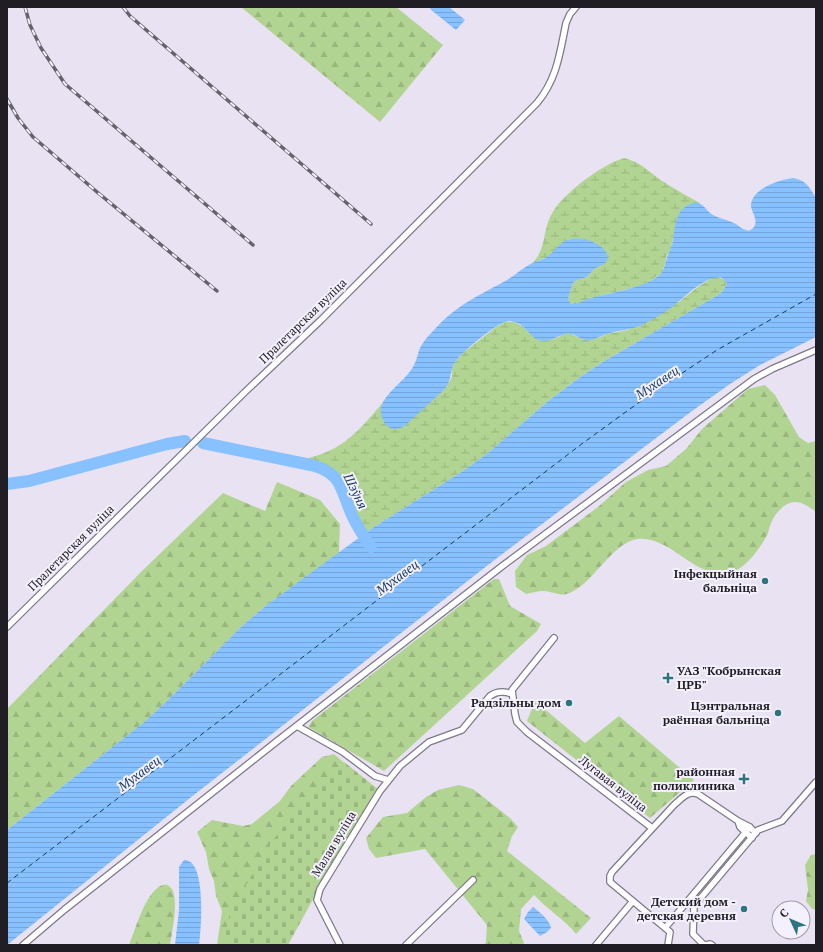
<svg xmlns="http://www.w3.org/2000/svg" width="823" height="952" font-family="'PT Serif',serif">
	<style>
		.forest { fill: url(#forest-firs) }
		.wetland { fill: url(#wetland-marsh) }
		.cemetery { fill: url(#cemetery-stones) }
		.water { fill: url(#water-rules) }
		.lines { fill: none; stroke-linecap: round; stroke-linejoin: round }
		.river { stroke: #87c1ff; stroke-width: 12 }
		.ferry { stroke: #143d64; stroke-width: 1; stroke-dasharray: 5 4; stroke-linecap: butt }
		.minor-casing { stroke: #7e7988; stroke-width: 8 }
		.minor { stroke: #fff; stroke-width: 5.5 }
		.rail-casing { stroke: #65626b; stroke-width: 3.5 }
		.rail { stroke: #f5f0fe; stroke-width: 2; stroke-dasharray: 6; stroke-linecap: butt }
		.poi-dot { fill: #2c757e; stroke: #f5f0fe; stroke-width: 1.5 }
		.labels { text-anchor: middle; stroke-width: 4; stroke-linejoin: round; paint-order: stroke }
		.street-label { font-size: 12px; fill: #201e24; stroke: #f5f0fe }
		.poi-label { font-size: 12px; font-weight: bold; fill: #201e24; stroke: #f5f0fe; text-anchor: end }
		.water-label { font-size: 13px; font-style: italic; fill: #143d64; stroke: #f5f0fe }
	</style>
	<defs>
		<pattern id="forest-firs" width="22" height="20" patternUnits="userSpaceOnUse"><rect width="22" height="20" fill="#b2d492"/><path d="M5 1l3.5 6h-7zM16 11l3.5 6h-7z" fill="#99b67e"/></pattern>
		<pattern id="wetland-marsh" width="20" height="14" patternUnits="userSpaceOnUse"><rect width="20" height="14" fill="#b2d492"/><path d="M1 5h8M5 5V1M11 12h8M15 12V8" fill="none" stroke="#99b67e"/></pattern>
		<pattern id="cemetery-stones" width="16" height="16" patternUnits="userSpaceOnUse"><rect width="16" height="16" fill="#b2d492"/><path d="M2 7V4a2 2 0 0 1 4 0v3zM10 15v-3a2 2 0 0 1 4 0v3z" fill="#99b67e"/></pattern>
		<pattern id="water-rules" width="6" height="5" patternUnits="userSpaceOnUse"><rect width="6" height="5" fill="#87c1ff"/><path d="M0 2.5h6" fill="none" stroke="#74a5da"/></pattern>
	</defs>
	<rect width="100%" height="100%" fill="#e8e2f3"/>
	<path class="forest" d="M241,7h155l47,38 -63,77z
		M765,385l10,10 24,42 9,6 8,-2v71c-5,-4 -12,-9 -19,-10 -11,-1 -21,10 -25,19 -2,4 -3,8 -4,12 -6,13 -22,35 -36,39 -35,11 -59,-36 -94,-33 -23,2 -43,40 -63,51 -14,9 -17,2 -32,1 -5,0 -12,2 -17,3l-10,-7 -1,-16 12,-16 19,-9 52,-39 28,-25 22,-12 18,-4 20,-17 16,-20 46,-40z
		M277,482l43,18 20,24 -1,29 -71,51 -25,21 -76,76 -24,22 -136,107v-121l136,-139 80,-77 42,18z
		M494,579h5l11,27 31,18 -4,7 -153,140 -76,-44 4,-6z
		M535,701l50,42 34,-27 75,64 -44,38 -123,-97z
		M334,754l40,35 -10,24 -46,69 -31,63h-70l5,-34 -6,-15 -2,-15 -5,-12 -3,-17 -9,-20 15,-12 31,6 9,-2 28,-23 11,-15 31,-29z
		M459,785l14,4 37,29 8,9 -6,9 -5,15 84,67 -15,16c-12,-15 -29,-25 -42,-39l-13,14 -2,22 5,12 -1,2h-39l2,-3 1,-17 -62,-76 -49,9 -7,-9 -3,-11 17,-21 24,-4 19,-16 12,-7z
		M816,854v56l-4,-1 -6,-8 2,-11 -3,-25 6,-10z
		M162,885c3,0 6,-1 8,2 10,8 2,46 0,58h-41c7,-17 16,-52 33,-60z"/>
	<path class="wetland" d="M624,158c20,5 26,16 43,26 11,7 22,13 33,19h-6l-16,13 -7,32 -4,7 -4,16 -4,4 -12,8 -11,4 -45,11 -15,6h-5l-3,-5 5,-16 4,-3 10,-3 7,-8 4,-2 -2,-24 -16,-4 -13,1 -17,15 -18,9c15,-17 10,-31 19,-49 10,-20 51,-51 73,-57z
		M718,277l7,3 2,3 -4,8 -5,4 -117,68 -25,17 -29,22 -59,51 -25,18 -100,63 -8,-12 -16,-40 -8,-9 -9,-6 -28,-6c45,-7 62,-26 90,-60l-3,7 13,21 6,-1 45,-39 7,-12v-8l3,-7 8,-9 33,-26 9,-5h9l8,4 15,13h17l11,-5h6l13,6 14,-2 9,-4 21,-4 51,-28 20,-16 13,-8z"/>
	<path class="cemetery" d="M344,762l34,27 -49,81 -41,75h-66l8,-31 37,-66 30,-39z"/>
	<path class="water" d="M431,7h18l16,13 -9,10 -26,-21z
		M793,178c13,2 17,10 23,20v139l-56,28 -30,19 -38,27 -195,147 -307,240 -183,147v-115l136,-107 24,-22 76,-76 25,-21 103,-75 92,-58 25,-18 59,-51 29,-22 25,-17 117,-68 5,-4 4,-8 -5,-5c-16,-4 -39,21 -51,30 -9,6 -19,12 -29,17 -11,5 -23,5 -35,9 -7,2 -15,8 -23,6 -6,-2 -10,-7 -17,-6 -10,1 -17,10 -29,6 -9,-4 -13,-16 -24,-18 -2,-1 -7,-1 -9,0 -10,3 -43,30 -49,39 -7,9 -3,17 -11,28l-38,35c-4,3 -8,6 -14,5 -8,-1 -14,-14 -12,-21 3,-14 22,-26 30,-38 7,-9 6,-19 12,-27 3,-5 8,-10 12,-14 23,-25 43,-33 72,-49 8,-5 16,-12 25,-17 5,-2 10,-3 14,-6 8,-4 13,-14 21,-17 14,-5 36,2 41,16l-1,5 -3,3 -10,5 -7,8 -10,3 -4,3 -5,16 3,5c7,0 13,-4 20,-6 18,-5 60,-11 71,-26 3,-4 3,-10 5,-14 1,-6 5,-11 6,-18 2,-12 2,-28 15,-35 14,-8 16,5 25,10 7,4 16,5 23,9 3,2 6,5 10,6 3,1 3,1 6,-1 9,-8 -2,-17 -1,-25 3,-17 29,-24 42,-26z
		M184,860c23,-1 17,70 15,85h-24l4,-35v-43z
		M533,907c7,5 17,14 18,21l-4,4 -7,4 -16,-17 4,-7z"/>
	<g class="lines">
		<path class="river" d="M203,443l108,22c32,8 29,24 41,50 5,11 12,22 19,32
			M7,484l22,-3 138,-37 18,-3"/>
		<path class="ferry" d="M7,883l576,-440 69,-50 65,-43 99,-56"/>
		<g class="minor-casing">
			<path id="minor" d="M7,627l238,-235 76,-72 216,-217c20,-24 23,-50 29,-80l4,-9 6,-7
				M554,638l-42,52 3,24 2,8 10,10 125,96
				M297,726l46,26 32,24 13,4
				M752,838l-12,-11 -2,-6 10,5 8,7
				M665,928l85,-101
				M23,945l41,-35 212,-168 225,-175 253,-188 18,-10 44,-19
				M340,945l-23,-45 3,-11 60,-98 20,-25 29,-24 33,-12 28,-34c7,-5 14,-5 22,-2
				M406,945l67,-65
				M596,945l37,-44
				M668,945l2,-13 -60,-50v-6l2,-4 62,-67c7,-6 14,-15 24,-11l40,27
				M704,945l-11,-11 1,-28 64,-76 24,-9 34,-39
				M706,945l4,-1 2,1"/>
		</g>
		<use href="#minor" class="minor"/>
		<g class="rail-casing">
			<path id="rail" d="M25,7l5,18 11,23 24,36 188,161
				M123,7l7,9 241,208
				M7,99l11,19 15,19 64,55 120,99"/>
		</g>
		<use href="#rail" class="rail"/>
	</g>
	<g class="poi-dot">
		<circle cx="765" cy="581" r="4"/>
		<path d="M666 672h4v4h4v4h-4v4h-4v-4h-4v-4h4z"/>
		<circle cx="569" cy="703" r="4"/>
		<circle cx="778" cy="713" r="4"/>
		<path d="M742 773h4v4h4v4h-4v4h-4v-4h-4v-4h4z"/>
		<circle cx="744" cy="909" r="4"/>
	</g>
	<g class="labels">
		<g class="street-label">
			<text transform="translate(303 321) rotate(-44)" y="4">Пралетарская вуліца</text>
			<text transform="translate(71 548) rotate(-45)" y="4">Пралетарская вуліца</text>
			<text transform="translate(613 784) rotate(38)" y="4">Лугавая вуліца</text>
			<text transform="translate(334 844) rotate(-59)" y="4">Малая вуліца</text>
		</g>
		<g class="poi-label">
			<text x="757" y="578">Інфекцыйная<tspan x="757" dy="14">бальніца</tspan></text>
			<text x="677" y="675" text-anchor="start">УАЗ "Кобрынская<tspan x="677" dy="14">ЦРБ"</tspan></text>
			<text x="561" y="707">Радзільны дом</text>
			<text x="770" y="710">Цэнтральная<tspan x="770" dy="14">раённая бальніца</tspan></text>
			<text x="735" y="776">районная<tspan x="735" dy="14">поликлиника</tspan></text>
			<text x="736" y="906">Детский дом -<tspan x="736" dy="14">детская деревня</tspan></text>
		</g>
		<g class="water-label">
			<text transform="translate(657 382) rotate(-34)" y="5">Мухавец</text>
			<text transform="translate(356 491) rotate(64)" y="5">Шэўня</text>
			<text transform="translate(397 577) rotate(-37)" y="5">Мухавец</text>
			<text transform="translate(139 773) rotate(-37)" y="5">Мухавец</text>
		</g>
	</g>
	<rect width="823" height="952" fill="none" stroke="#201e24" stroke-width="16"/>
	<g transform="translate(791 920) rotate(314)"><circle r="19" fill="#f5f0fe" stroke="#a09ca7"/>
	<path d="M0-3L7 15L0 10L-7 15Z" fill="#2c757e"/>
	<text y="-6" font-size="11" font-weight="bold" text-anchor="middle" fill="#201e24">С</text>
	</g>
</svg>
